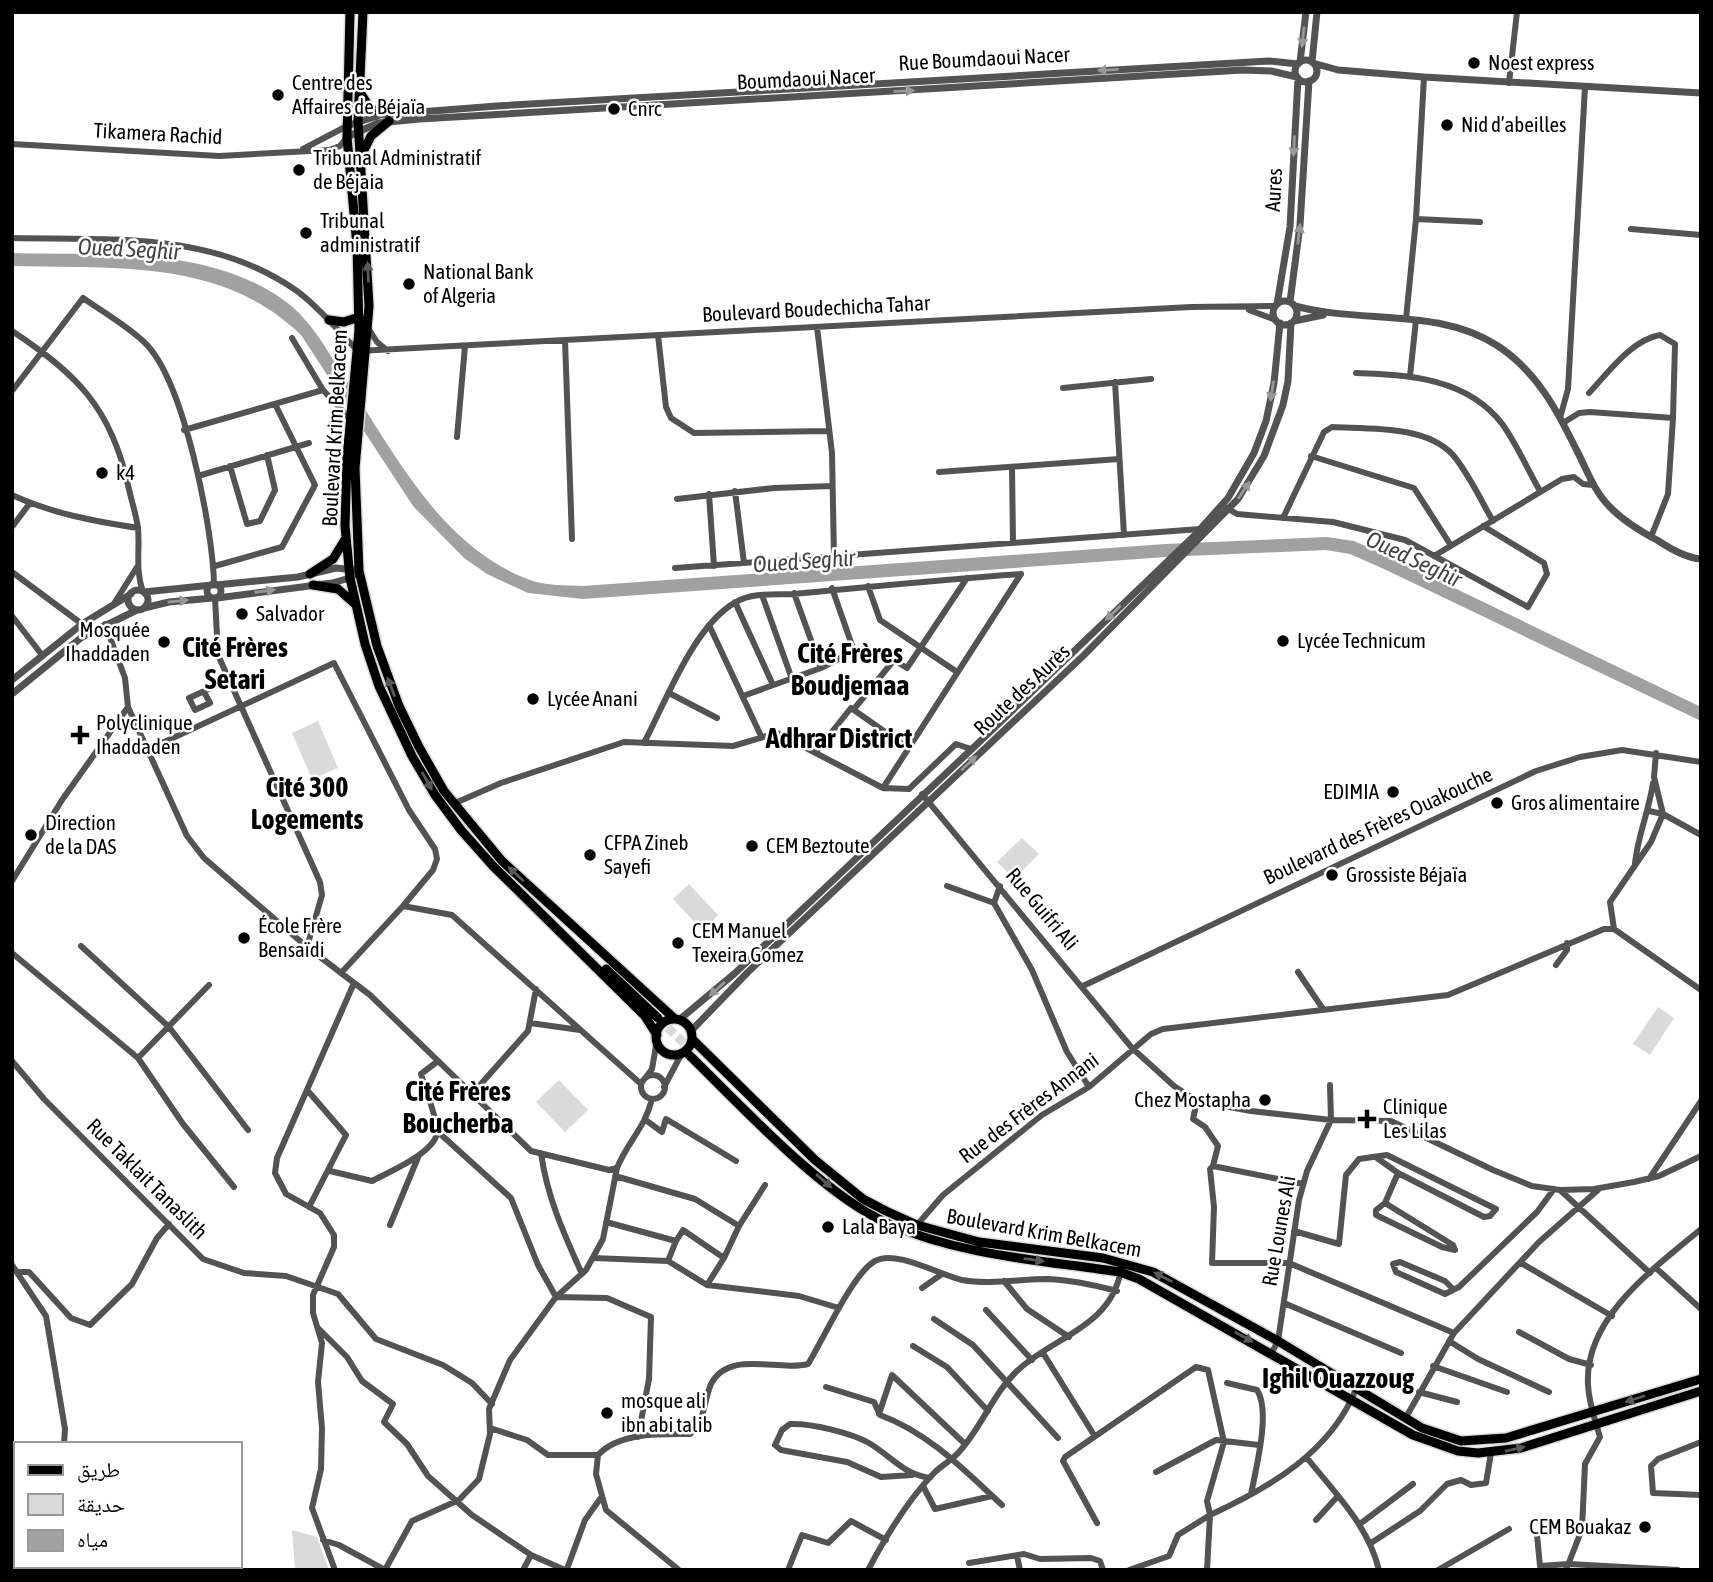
<svg xmlns="http://www.w3.org/2000/svg" width="1713" height="1582" font-family="'Asap Condensed','Noto Naskh Arabic',sans-serif">
	<style>
		.green { fill: #dadada }
		.water { fill: #a1a1a1 }
		.lines { fill: none; stroke-linecap: round; stroke-linejoin: round }
		.primary-tunnel { stroke: #d9d9d9; stroke-width: 9; stroke-dasharray: 9 4.5; stroke-linecap: butt }
		.primary-casing { stroke: #dbdbdb; stroke-width: 12 }
		.minor { stroke: #535353; stroke-width: 6 }
		.tertiary { stroke: #535353; stroke-width: 7 }
		.primary { stroke: #000; stroke-width: 9 }
		.oneway { fill: #989898 }
		.oneway2 { fill: #595959 }
		.poi-dot { fill: #000; stroke: #fff; stroke-width: 2.5 }
		.labels { text-anchor: middle; stroke-width: 5; stroke-linejoin: round; paint-order: stroke }
		.street-label { font-size: 21px; fill: #000; stroke: #fff }
		.poi-label { font-size: 21px; fill: #000; stroke: #fff; text-anchor: start }
		.water-label { font-size: 23px; font-style: italic; fill: #424242; stroke: #fff }
		.district-label { font-size: 28px; font-weight: bold; fill: #000; stroke: #fff }
	</style>
	<rect width="100%" height="100%" fill="#fff"/>
	<path class="green" d="M318,721l20,47 -26,11 -20,-46z
		M1022,838l17,16 -25,25 -17,-17z
		M689,884l29,31 -15,16 -30,-32z
		M1658,1007l16,11 -24,37 -17,-11z
		M559,1080l29,30 -23,22 -29,-30z
		M292,1530l25,7 12,33h-34z"/>
	<path class="water" d="M12,253c90,3 196,-8 273,48 25,18 40,46 56,71 52,77 97,174 189,208 16,6 36,5 53,6l582,-42 162,-7 27,4 36,16 311,150v14l-317,-152 -34,-15 -24,-4 -160,7 -583,42 -55,-6 -41,-19 -23,-16 -51,-52 -112,-171c-79,-77 -186,-66 -289,-69z"/>
	<g class="lines">
		<path class="primary-tunnel" d="M658,1018l38,37"/>
		<g class="primary-casing">
			<path id="primary" d="M350,12l-3,125 10,109 2,84 -12,127 -2,69 5,52 15,66 14,42 33,70 23,39 26,35 32,36 152,150 12,19
				M363,12l-5,109 11,185 -14,162 4,103 18,75 22,60 20,41 25,44 58,70 173,158
				M361,94l10,16 28,3
				M362,154l9,-18 18,-15
				M329,320l15,2 15,-5
				M310,574l23,-15 13,-21
				M313,585l25,4 17,15
				M606,969l52,49
				M656 1037a18 18 0 1 1 36 0a18 18 0 1 1-36 0Z
				M692,1039l123,121 48,39 23,12 31,14 62,17 124,16 50,14 125,69 144,87 39,13 45,-3 195,-59
				M685,1051c54,52 135,142 202,172 74,33 154,37 233,49l19,7 274,156 45,16 20,2 43,-5 180,-57"/>
		</g>
		<path class="minor" d="M1509,83l8,-71
			M12,144l207,12 110,-6 11,-4 7,-9
			M303,149l44,-23
			M1416,219l64,3
			M1631,229l70,6
			M12,238c98,2 200,-7 285,53 23,17 41,40 61,60l833,-44 84,-1
			M1249,310l27,10
			M1406,319l10,-100 8,-142
			M817,327l15,126 2,104
			M368,328l9,14 11,9
			M12,331c65,43 99,77 116,154 3,14 8,29 10,43 2,22 -3,42 5,64
			M658,335l8,72 5,11 23,15 135,-2
			M292,338l31,52
			M565,340l7,199
			M1356,373c53,2 112,5 147,52 14,20 25,45 37,66
			M1410,376l6,-56
			M1115,382l9,153
			M1063,388l88,-9
			M12,391l71,-93c20,14 43,27 61,44 40,37 69,188 70,242
			M1589,393c19,-20 42,-53 71,-58l15,9 -2,74
			M1560,418l8,-29 17,-302
			M1563,423l16,-10 11,-1 83,6 -5,76 -17,43
			M184,430l139,-40 27,29
			M457,437l8,-91
			M1311,456l103,32 36,56
			M230,466l17,58 13,-3 15,-31 -8,-35
			M1012,467l1,76
			M939,472l180,-13
			M198,476l111,-33
			M735,491l9,72
			M709,494l5,72
			M12,495c41,19 82,26 126,33
			M677,499l97,-11 58,-2
			M1225,507l12,7 96,8 72,18 123,67 19,-33 -3,-11 -61,-37
			M1283,518l41,-86 8,-5c37,2 94,-2 121,28 16,19 27,44 40,66
			M12,527l18,-24
			M1434,556l128,-77 12,-2 9,7 10,1
			M215,566l67,-19 33,-62 -40,-81
			M675,568l525,-39
			M12,572l70,52
			M868,586l12,34 77,52
			M794,593l27,75
			M762,595l30,84
			M215,598l3,57 102,227 2,13 -15,52
			M115,602l22,-35
			M735,602l38,83
			M12,616l30,39
			M105,624l20,54 3,29 59,129 17,22 103,89 63,48 161,156 78,19 8,-2c11,-27 28,-40 35,-69
			M709,625l52,111
			M204,692l6,11 -15,7 -6,-12 40,-18
			M669,693l48,25
			M743,696l78,-28 33,-17 -22,-63
			M854,709l40,-49 13,8 60,-90
			M644,743c22,-42 50,-118 92,-141 17,-10 39,-7 58,-8 75,-7 151,-15 227,-20
			M147,750l187,-87 75,147 26,39 2,10 -4,11 -30,36 -62,67
			M815,753l36,-45 57,40
			M883,788l138,-214
			M922,794l210,254 42,38 23,15 54,10 80,9 60,1 102,49 39,16 28,4 34,-1 40,-7 25,-6 42,-20
			M453,804l48,-21 123,-41 109,4 44,-13 106,55 26,1 47,-45 15,5
			M1649,811l14,3 38,21
			M1635,863c3,-28 14,-52 18,-80
			M12,881l50,-81 66,-93
			M947,886l47,17
			M1000,886l-6,17 38,67 35,82 22,35
			M403,906l49,9 189,169
			M1614,929l-4,-27 41,-60 12,-28 -9,-37 2,-24
			M81,946l88,81 79,103
			M12,953l126,105 45,66 51,63
			M1556,965l11,-15v-7
			M1298,972l25,37
			M1083,986l453,-215 44,-14 42,-7 79,12
			M530,1023l50,7
			M138,1058l71,-73
			M12,1061l32,38 159,160 41,14 42,3 52,18 38,45 67,26 29,18 20,21
			M641 1087a12 12 0 1 1 24 0a12 12 0 1 1-24 0Z
			M646,1077l6,-8 5,-29
			M664,1087l18,-34
			M308,1091l38,44 -37,72
			M472,1094l56,-63 8,-42
			M1197,1101l-4,18 12,8 13,19 -5,20 -3,3 4,38 -2,56h77l165,70
			M647,1121l15,11 4,-13 70,42
			M437,1131l74,67 27,67 18,32 51,1 44,19 -2,62 -11,58
			M541,1153c6,44 23,81 41,121
			M1213,1166l90,18
			M330,1171l42,10c17,-9 62,-28 65,-48 1,-13 -12,-45 -16,-59l17,-13
			M615,1176l80,23 44,27
			M1649,1179l52,-78
			M1560,1190l90,83
			M1385,1203l68,42 2,5 -13,-3 -66,-32v-5l9,-7 13,-30
			M606,1222l70,19 7,-11 41,28 -17,27
			M390,1225l29,-70
			M917,1225l26,-30 99,-80 47,-28 62,-53 12,-5 285,-34 156,-66h10l87,61
			M1294,1231l45,13 7,-69 13,-16 28,-4 109,54 -6,7 -6,1 -86,-44 -21,-15
			M593,1258l75,3 39,24 92,11 40,12
			M724,1258l15,-32 26,-41
			M668,1261l8,-20
			M1521,1263l91,53
			M12,1265l34,51 19,113 -1,15
			M1656,1268l45,41
			M18,1272h11l42,46 19,7 42,-41 25,-46 12,-14
			M1004,1281l23,28 42,28
			M922,1288l20,-14
			M1453,1289l-8,-8 -45,-19 -7,2 3,8 49,22 14,-7 78,-75 17,-23
			M1284,1303l117,50
			M986,1310l46,50
			M934,1319l39,26 85,93
			M319,1329l28,28 15,24 31,23 -9,18 23,22 21,32 44,39 59,40 34,15
			M1519,1332l50,27 22,6
			M1449,1341l29,18 71,33
			M913,1346l34,21 41,44
			M1272,1352l6,-11 21,-141 8,-29 24,-51 -1,-35
			M1043,1353l51,82
			M1433,1366l74,26
			M1227,1383l30,7c14,21 -1,78 -6,104
			M826,1387l48,15 6,13c49,18 85,56 122,90
			M1419,1392l38,10
			M879,1414l13,-39 73,69
			M1405,1419l49,-86 85,-91 59,-52
			M490,1428l37,12 21,15h50
			M1701,1442l-43,17 -7,7 2,27 48,2
			M1307,1458c28,35 61,67 72,112
			M1156,1472l60,-32 43,5
			M912,1475l-31,2 -34,-15 -66,-12 -6,-5 7,-15 8,-6c21,-1 61,9 79,19 22,13 35,32 61,35
			M12,1484l4,12
			M923,1486l12,23 57,-13
			M1316,1520l22,-24
			M1097,1523l-34,-62 2,-4 131,-90 12,3 16,72 -17,59 3,14 -32,20 -9,21 -40,14
			M1360,1524l53,-40
			M1537,1535l3,31 29,-2 109,6
			M323,1540l16,5 46,25 27,-49 47,-21 20,-21 11,-45 -1,-25 21,-49 46,-63 30,-27 17,-31 14,-71
			M1371,1543l49,-32 27,-27 14,-4 10,5 15,-2 5,-30
			M1017,1556l3,14
			M969,1563l55,-9 16,5 51,-1 9,3 3,9
			M46,1566v4
			M567,1569l18,-49 15,-21
			M95,1570l2,-4
			M107,1570l45,-4
			M223,1570l2,-4
			M335,1570l-23,-62 9,-39 1,-41 -4,-46 4,-39 -9,-30v-18l21,-48v-12l-14,-22 -34,-19 -11,-21 2,-15 77,-175
			M523,1570l8,-15
			M679,1570l-73,-60 -10,-36 2,-19c21,-23 63,-21 92,-21 16,-15 13,-31 21,-50 18,-35 68,-12 97,-20 15,-24 45,-91 67,-103 20,-12 65,14 87,19 28,5 58,-1 86,-1 24,1 46,6 69,12
			M788,1570l14,-35 26,8 23,-22 35,19
			M868,1570c18,-34 40,-70 66,-97 8,-8 18,-13 25,-21 23,-25 34,-59 59,-82 37,-34 93,-43 103,-100
			M1207,1570l3,-55c59,-27 121,-63 146,-126
			M1438,1570l71,-41
			M1566,1570l16,-41 3,-65 15,-27c-5,-17 -11,-33 -12,-52 -4,-68 67,-117 113,-156"/>
		<path class="tertiary" d="M1295 71a11 11 0 1 1 22 0a11 11 0 1 1-22 0Z
			M1300,62l6,-50
			M1312,62l5,-50
			M1313,63l25,7 86,7 277,16
			M347,126l33,-11 117,-9 772,-45 29,3
			M347,137l31,-14 42,-4 823,-49 28,1 26,6
			M1273 313a12 12 0 1 1 24 0a12 12 0 1 1-24 0Z
			M1290,302l10,-77 9,-144
			M1277,304l13,-77 8,-149
			M1295,306c67,18 143,1 203,40 39,26 59,64 79,105 10,19 17,40 32,55 14,15 31,25 48,34 12,8 29,18 44,19
			M1294,321l29,-6
			M207 591a7 7 0 1 1 14 0a7 7 0 1 1-14 0Z
			M216,585l82,-8 38,-9 18,2
			M128 600a10 10 0 1 1 20 0a10 10 0 1 1-20 0Z
			M144,592l68,-7
			M217,598l115,-15 18,-5 9,-7
			M144,608l25,-6 44,-4
			M12,680l70,-56 49,-30
			M12,694l70,-57 55,-27
			M679,1020l55,-46 258,-244 202,-194 34,-38 26,-45 12,-32 8,-38 6,-60
			M691,1031l57,-59 335,-316 155,-157 26,-43 19,-51 5,-24 3,-58"/>
		<use href="#primary" class="primary"/>
	</g>
	<defs><path id="oneway-solid" d="M-6-.8H1V-3.2L6.5 0L1 3.2V.8H-6Z" transform="scale(1.75)"/></defs>
	<g class="oneway">
		<use href="#oneway-solid" transform="translate(1303 37) rotate(97)"/>
		<use href="#oneway-solid" transform="translate(1108 70) rotate(177)"/>
		<use href="#oneway-solid" transform="translate(904 91) rotate(-3)"/>
		<use href="#oneway-solid" transform="translate(1294 146) rotate(93)"/>
		<use href="#oneway-solid" transform="translate(1299 234) rotate(-83)"/>
		<use href="#oneway-solid" transform="translate(1272 391) rotate(99)"/>
		<use href="#oneway-solid" transform="translate(1244 490) rotate(-56)"/>
		<use href="#oneway-solid" transform="translate(265 591) rotate(-8)"/>
		<use href="#oneway-solid" transform="translate(178 601) rotate(-6)"/>
		<use href="#oneway-solid" transform="translate(1113 613) rotate(136)"/>
		<use href="#oneway-solid" transform="translate(969 763) rotate(-43)"/>
		<use href="#oneway-solid" transform="translate(717 989) rotate(138)"/>
	</g>
	<g class="oneway2">
		<use href="#oneway-solid" transform="translate(368 272) rotate(-93)"/>
		<use href="#oneway-solid" transform="translate(391 687) rotate(-111)"/>
		<use href="#oneway-solid" transform="translate(427 781) rotate(61)"/>
		<use href="#oneway-solid" transform="translate(516 874) rotate(-137)"/>
		<use href="#oneway-solid" transform="translate(824 1181) rotate(41)"/>
		<use href="#oneway-solid" transform="translate(1034 1260) rotate(7)"/>
		<use href="#oneway-solid" transform="translate(1163 1277) rotate(-153)"/>
		<use href="#oneway-solid" transform="translate(1244 1337) rotate(29)"/>
		<use href="#oneway-solid" transform="translate(1635 1399) rotate(162)"/>
		<use href="#oneway-solid" transform="translate(1515 1449) rotate(-13)"/>
	</g>
	<g class="poi-dot">
		<circle cx="1474" cy="63" r="7"/>
		<circle cx="278" cy="95" r="7"/>
		<circle cx="614" cy="109" r="7"/>
		<circle cx="1447" cy="125" r="7"/>
		<circle cx="299" cy="170" r="7"/>
		<circle cx="306" cy="233" r="7"/>
		<circle cx="409" cy="284" r="7"/>
		<circle cx="102" cy="473" r="7"/>
		<circle cx="242" cy="614" r="7"/>
		<circle cx="1283" cy="641" r="7"/>
		<circle cx="164" cy="642" r="7"/>
		<circle cx="533" cy="699" r="7"/>
		<path d="M76.5 724.5h7v7h7v7h-7v7h-7v-7h-7v-7h7z"/>
		<circle cx="1393" cy="792" r="7"/>
		<circle cx="1497" cy="803" r="7"/>
		<circle cx="31" cy="835" r="7"/>
		<circle cx="752" cy="846" r="7"/>
		<circle cx="590" cy="855" r="7"/>
		<circle cx="1332" cy="875" r="7"/>
		<circle cx="244" cy="938" r="7"/>
		<circle cx="678" cy="943" r="7"/>
		<circle cx="1265" cy="1100" r="7"/>
		<path d="M1363.5 1108.5h7v7h7v7h-7v7h-7v-7h-7v-7h7z"/>
		<circle cx="828" cy="1227" r="7"/>
		<circle cx="607" cy="1413" r="7"/>
		<circle cx="1645" cy="1527" r="7"/>
	</g>
	<g class="labels">
		<g class="street-label">
			<text transform="translate(984 59) rotate(-3)" y="7">Rue Boumdaoui Nacer</text>
			<text transform="translate(806 79) rotate(-3)" y="7">Boumdaoui Nacer</text>
			<text transform="translate(158 134) rotate(3)" y="7">Tikamera Rachid</text>
			<text transform="translate(1274 190) rotate(-87)" y="7">Aures</text>
			<text transform="translate(816 309) rotate(-3)" y="7">Boulevard Boudechicha Tahar</text>
			<text transform="translate(335 428) rotate(-87)" y="7">Boulevard Krim Belkacem</text>
			<text transform="translate(1022 690) rotate(-43)" y="7">Route des Aurès</text>
			<text transform="translate(1378 826) rotate(-25)" y="7">Boulevard des Frères Ouakouche</text>
			<text transform="translate(1042 909) rotate(50)" y="7">Rue Guifri Ali</text>
			<text transform="translate(1029 1108) rotate(-37)" y="7">Rue des Frères Annani</text>
			<text transform="translate(147 1179) rotate(45)" y="7">Rue Taklait Tanaslith</text>
			<text transform="translate(1279 1231) rotate(-80)" y="7">Rue Lounes Ali</text>
			<text transform="translate(1044 1233) rotate(10)" y="7">Boulevard Krim Belkacem</text>
		</g>
		<g class="poi-label">
			<text x="1488" y="70">Noest express</text>
			<text x="292" y="90">Centre des<tspan x="292" dy="24">Affaires de Béjaïa</tspan></text>
			<text x="628" y="116">Cnrc</text>
			<text x="1461" y="132">Nid d’abeilles</text>
			<text x="313" y="165">Tribunal Administratif<tspan x="313" dy="24">de Béjaia</tspan></text>
			<text x="320" y="228">Tribunal<tspan x="320" dy="24">administratif</tspan></text>
			<text x="423" y="279">National Bank<tspan x="423" dy="24">of Algeria</tspan></text>
			<text x="116" y="480">k4</text>
			<text x="256" y="621">Salvador</text>
			<text x="150" y="637" text-anchor="end">Mosquée<tspan x="150" dy="24">Ihaddaden</tspan></text>
			<text x="1297" y="648">Lycée Technicum</text>
			<text x="547" y="706">Lycée Anani</text>
			<text x="96" y="730">Polyclinique<tspan x="96" dy="24">Ihaddaden</tspan></text>
			<text x="1379" y="799" text-anchor="end">EDIMIA</text>
			<text x="1511" y="810">Gros alimentaire</text>
			<text x="45" y="830">Direction<tspan x="45" dy="24">de la DAS</tspan></text>
			<text x="604" y="850">CFPA Zineb<tspan x="604" dy="24">Sayefi</tspan></text>
			<text x="766" y="853">CEM Beztoute</text>
			<text x="1346" y="882">Grossiste Béjaïa</text>
			<text x="258" y="933">École Frère<tspan x="258" dy="24">Bensaïdi</tspan></text>
			<text x="692" y="938">CEM Manuel<tspan x="692" dy="24">Texeira Gomez</tspan></text>
			<text x="1251" y="1107" text-anchor="end">Chez Mostapha</text>
			<text x="1383" y="1114">Clinique<tspan x="1383" dy="24">Les Lilas</tspan></text>
			<text x="842" y="1234">Lala Baya</text>
			<text x="621" y="1408">mosque ali<tspan x="621" dy="24">ibn abi talib</tspan></text>
			<text x="1631" y="1534" text-anchor="end">CEM Bouakaz</text>
		</g>
		<g class="water-label">
			<text transform="translate(129 249) rotate(3)" y="8">Oued Seghir</text>
			<text transform="translate(1414 559) rotate(25)" y="8">Oued Seghir</text>
			<text transform="translate(804 561) rotate(-4)" y="8">Oued Seghir</text>
		</g>
		<g class="district-label">
			<text x="235" y="657">Cité Frères<tspan x="235" dy="32">Setari</tspan></text>
			<text x="850" y="663">Cité Frères<tspan x="850" dy="32">Boudjemaa</tspan></text>
			<text x="839" y="748">Adhrar District</text>
			<text x="307" y="797">Cité 300<tspan x="307" dy="32">Logements</tspan></text>
			<text x="458" y="1101">Cité Frères<tspan x="458" dy="32">Boucherba</tspan></text>
			<text x="1338" y="1388">Ighil Ouazzoug</text>
		</g>
	</g>
	<rect width="1713" height="1582" fill="none" stroke="#000000" stroke-width="28"/>
	<rect x="14" y="1442" width="228" height="126" fill="#ffffff" stroke="#999999" stroke-width="2"/>
	<rect x="28" y="1465" width="35" height="10" fill="#000000" stroke="#999999" stroke-width="2"/>
	<text x="77" y="1477" font-size="21" fill="#000000">طريق</text>
	<rect x="28" y="1494" width="35" height="21" fill="#dadada" stroke="#999999" stroke-width="2"/>
	<text x="77" y="1512" font-size="21" fill="#000000">حديقة</text>
	<rect x="28" y="1530" width="35" height="21" fill="#a1a1a1" stroke="#999999" stroke-width="2"/>
	<text x="77" y="1547" font-size="21" fill="#000000">مياه</text>
</svg>
